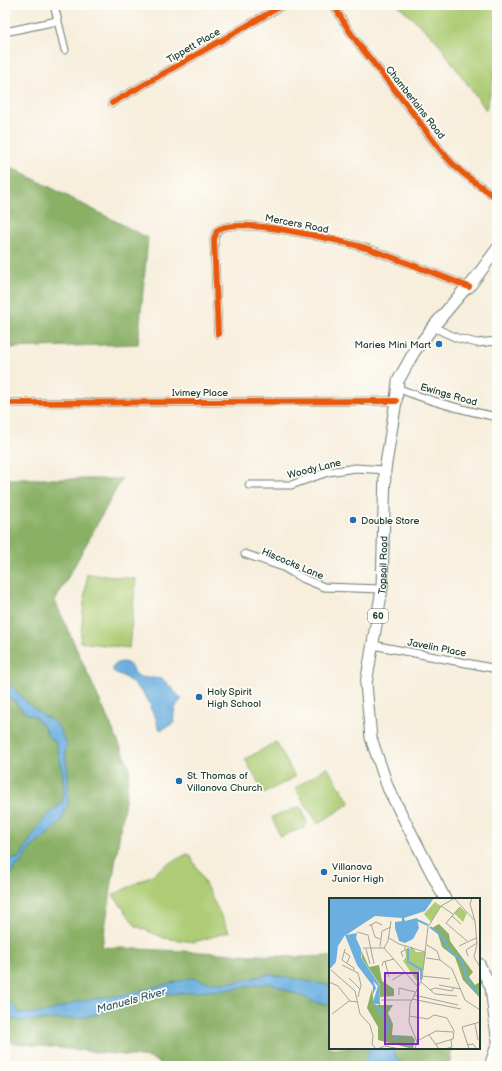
<svg xmlns="http://www.w3.org/2000/svg" width="502" height="1071" font-family="'Balsamiq Sans',sans-serif">
	<style>
		.green { fill: #adcc74; stroke: #668454 }
		.forest { fill: #8ab066; stroke: #54764d }
		.water { fill: #6aafe0; stroke: #44768a }
		.lines { fill: none; stroke-linecap: round; stroke-linejoin: round }
		.street-casing { stroke: #6b7b6f; stroke-width: 9 }
		.primary-casing { stroke: #6b7b6f; stroke-width: 13 }
		.street { stroke: #fff; stroke-width: 7 }
		.primary { stroke: #fff; stroke-width: 11 }
		.cycleway-casing { stroke: #fdfcf7; stroke-width: 8 }
		.cycleway { stroke: #e8590c; stroke-width: 6 }
		.poi-dot { fill: #1f6fb2; stroke: #fdfcf7; stroke-width: 1.5 }
		.labels { text-anchor: middle; stroke-width: 3.5; stroke-linejoin: round; paint-order: stroke }
		.shield { fill: #fdfcf7; stroke: #62766e; stroke-width: 1 }
		.shield-label { font-size: 9px; font-weight: bold; fill: #1f3d34 }
		.street-label { font-size: 10px; fill: #1f3d34; stroke: #fdfcf7 }
		.poi-label { font-size: 10px; fill: #1f3d34; stroke: #fdfcf7; text-anchor: start }
		.water-label { font-size: 11px; font-style: italic; fill: #365f68; stroke: #fdfcf7 }
		.inset-river { fill: none; stroke: #6aafe0; stroke-width: 2 }
		.inset-road { fill: none; stroke: #a1a799; stroke-width: 1 }
		.view { fill: #7b2cbf; fill-opacity: 0.15; stroke: #7b2cbf; stroke-width: 2 }
		.inset-edge { fill: none; stroke: #1f3d34; stroke-width: 2 }
	</style>
	<rect width="100%" height="100%" fill="#fdfcf7"/>
	<filter id="ink" filterUnits="userSpaceOnUse"><feTurbulence type="fractalNoise" baseFrequency=".025" numOctaves="2"/><feDisplacementMap in="SourceGraphic" scale="8" xChannelSelector="R" yChannelSelector="G"/><feConvolveMatrix kernelMatrix="1 2 1 2 8 2 1 2 1" color-interpolation-filters="sRGB"/></filter>
	<filter id="wash" filterUnits="userSpaceOnUse"><feTurbulence type="fractalNoise" baseFrequency=".012" numOctaves="4" result="noise"/><feDisplacementMap in="SourceGraphic" scale="16" xChannelSelector="R" yChannelSelector="G"/><feGaussianBlur stdDeviation="0.9" result="paint"/><feColorMatrix in="noise" values="0 0 0 0 0 0 0 0 0 0 0 0 0 0 0 0 0 1.4 0 .05"/><feComposite in="paint" operator="in"/></filter>
	<g filter="url(#wash)">
		<rect width="100%" height="100%" fill="#f7eedc"/>
		<path class="green" d="M398,5h99v58l-11,47 -51,-71z
			M87,574l49,5 -7,69 -49,-6z
			M276,742l19,35 -31,16 -19,-34z
			M327,767l23,36 -32,21 -23,-36z
			M299,807l3,2 5,13 -2,5 -25,10 -8,-20z
			M187,854l3,1c14,25 26,51 39,77l-35,10 -30,-4 -28,-12 -23,-31 39,-20 14,-10z"/>
		<path class="forest" d="M5,161l8,7 135,70 -10,106 -133,4z
			M5,479h117l-67,122 75,167 -28,179 195,10 33,-1v92h122l-3,18h-283l-16,-8 -145,-16z"/>
		<path class="water" d="M123,662c11,2 7,9 16,14 6,3 14,1 22,3 6,2 15,15 21,20 -8,7 -9,14 -8,24l-13,7 -3,-3 -2,-9 -6,-10 1,-3c-7,-13 -24,-29 -37,-33l-2,-4 5,-5z
			M5,681c12,9 20,21 32,30 6,5 14,8 19,13 5,5 5,13 11,19l-2,8 3,25v29l-4,7 -2,8 -12,12 -20,17 -9,14 -7,5 -9,26v-30l2,-5 13,-1 5,-10 19,-29 18,-17 2,-8 -2,-26 -6,-25 -8,-7 -4,-9 -9,-10 -10,-4 -11,-12 -9,-6z
			M268,974l59,11 3,2v17l-13,-1 -47,-20 -43,7 -62,4 -67,20 -19,4 -58,3 -13,-3 -3,-5v-17l15,17h24l35,-12 49,-7 63,-16 22,5 25,-1z
			M365,1048h28l1,5 8,13h-42l10,-12z"/>
	</g>
	<g filter="url(#ink)">
		<g class="lines">
			<g class="street-casing">
				<path id="street" d="M54,5l11,45
					M334,5c19,37 47,66 72,99 17,21 31,46 52,65 11,10 26,19 39,29
					M5,32l52,-11
					M112,103l171,-98
					M433,327l24,11 20,5 20,-2
					M218,334l-4,-95c1,-2 2,-6 3,-8 15,-17 130,11 152,18 34,12 67,25 100,38
					M397,388c32,13 66,22 100,29
					M5,403l391,-2
					M249,485h42l37,-13 28,-4 29,2
					M245,554l38,13 19,11 22,9 58,2
					M373,645l124,24"/>
			</g>
			<g class="primary-casing">
				<g id="primary">
					<path id="s1" d="M445,899l-57,-111 -17,-50 -5,-54 16,-95 3,-119 11,-69 2,-20 16,-29 19,-25 31,-37 5,-3 28,-38"/>
					<path d="M479,964l12,23 6,50"/>
					<path d="M490,1066l7,-21"/>
				</g>
			</g>
			<use href="#street" class="street"/>
			<use href="#primary" class="primary"/>
			<g class="cycleway-casing">
				<path id="cycleway" d="M334,5c19,37 47,66 72,99 17,21 31,46 52,65 11,10 26,19 39,29
					M112,103l171,-98
					M218,334l-4,-95c1,-2 2,-6 3,-8 15,-17 130,11 152,18 34,12 67,25 100,38
					M5,403l391,-2"/>
			</g>
			<use href="#cycleway" class="cycleway"/>
		</g>
	</g>
	<g class="poi-dot">
		<circle cx="439" cy="344" r="4"/>
		<circle cx="353" cy="520" r="4"/>
		<circle cx="199" cy="697" r="4"/>
		<circle cx="179" cy="781" r="4"/>
		<circle cx="324" cy="872" r="4"/>
	</g>
	<g class="labels">
		<rect class="shield" x="368" y="609" width="20" height="14" rx="3"/>
		<g class="shield-label">
			<text x="378" y="619">60</text>
		</g>
		<g class="street-label">
			<text transform="translate(193 45) rotate(-30)" y="4">Tippett Place</text>
			<text transform="translate(416 102) rotate(52)" y="4">Chamberlains Road</text>
			<text transform="translate(297 223) rotate(11)" y="4">Mercers Road</text>
			<text x="200" y="396">Ivimey Place</text>
			<text transform="translate(449 394) rotate(16)" y="4">Ewings Road</text>
			<text transform="translate(314 468) rotate(-14)" y="4">Woody Lane</text>
			<text transform="translate(293 563) rotate(23)" y="4">Hiscocks Lane</text>
			<text dy="4" stroke="none"><textPath href="#s1" startOffset="352">Topsail Road</textPath></text>
			<text transform="translate(437 647) rotate(11)" y="4">Javelin Place</text>
		</g>
		<g class="poi-label">
			<text x="431" y="348" text-anchor="end">Maries Mini Mart</text>
			<text x="361" y="524">Double Store</text>
			<text x="207" y="695">Holy Spirit<tspan x="207" dy="12">High School</tspan></text>
			<text x="187" y="779">St. Thomas of<tspan x="187" dy="12">Villanova Church</tspan></text>
			<text x="332" y="870">Villanova<tspan x="332" dy="12">Junior High</tspan></text>
		</g>
		<g class="water-label">
			<text transform="translate(131 1000) rotate(-15)" y="4">Manuels River</text>
		</g>
	</g>
	<g transform="translate(329 898)">
		<rect width="151" height="151" fill="#f7eedc"/>
		<path d="M106,4l6,4 -10,16 -7,-8zM131,9l7,6 -4,9 -9,-9zM82,48l5,6h10l-3,19h-4l-2,10 -14,-20 3,-4 -1,-8h5z" fill="#adcc74"/>
		<path d="M110,26l10,10 1,7 23,31 -4,5 6,8 5,-3v16l-17,-18 -8,-23 -13,-10 -4,-13 -6,-6zM32,52l8,17 10,-2 3,16 12,8v7l-14,1v8h13l-5,8 5,11 -1,11 20,1 3,4 -2,9 -35,-9v-13l-11,-19 5,-19 2,16h5l1,-20 -18,-27z" fill="#8ab066"/>
		<path d="M0,0h105l-9,13 -21,7 1,3 12,-3 2,10 -6,11 -8,4 -6,-2 -4,-13v-6l7,-1v-3l-27,-2 -29,19 11,-2 -1,5 5,11v8l19,29 -1,18h-4l7,6 -1,3 8,9v5l-4,6v6l2,1 10,-2h9l5,5v6l-4,-10 -5,-1 -12,2h-4l-1,-1 -1,-6 4,-11 -7,-7 -8,-13 5,-16 -5,-5 3,7 -3,6v-8l-16,-21 -12,-30 -7,11 -2,16 -7,8z" fill="#6aafe0"/>
		<path class="inset-river" d="M88,22l11,5M101,29l12,9 8,15 12,9 3,14 7,13 8,6M79,50v14l13,7v11"/>
		<path class="inset-road" d="M125,0l21,23 2,23 -3,13 6,10M143,0l-2,6 5,17M112,8l12,8M131,9l-14,16 21,18M123,18l9,8M62,23l-3,20 -4,7 34,39M42,26l4,13 5,2M40,28l7,-4 6,3M28,34l11,3 6,29M60,40l10,6 26,8M98,47l10,6 3,9 12,9 13,31 15,10M130,48l17,-8M51,49l2,-16 9,-4M34,50h21M16,51l-3,11 12,8v2M37,51l4,15M15,54l6,4 -3,7M139,58l-2,-6 11,-7M74,59l-2,-5 4,-2v-4M97,60l14,2M56,63l4,16M13,67l16,8 3,12 -3,12M53,68l1,-4 11,-3M2,72l24,21 5,23 10,11 3,11 -1,8 4,5M93,78l28,3M20,80l11,11M63,82l14,-8M0,84l9,4 12,15M92,84l14,12 22,2M110,87l22,4M101,92l5,-2 17,3 2,-4M70,97v-7l16,4M85,97l44,10M83,101l49,10M52,102h30M3,116l17,-13 9,1M80,118l19,3 6,-4 13,3 7,13 -1,8 -17,5M146,126l3,16M100,137l10,14M88,143l19,-10 17,1M138,147l6,-1 4,5M48,151l8,-3 15,3M86,151l2,-7 -8,-20 1,-18 12,-25 6,-52 13,-21 14,-8M116,151l7,-2 -1,-7M140,151l-7,-22 18,-5"/>
		<path class="view" d="M56,75h33v71h-33z"/>
		<rect width="151" height="151" class="inset-edge"/>
	</g>
	<rect width="502" height="1071" fill="none" stroke="#fdfcf7" stroke-width="20"/>
</svg>
